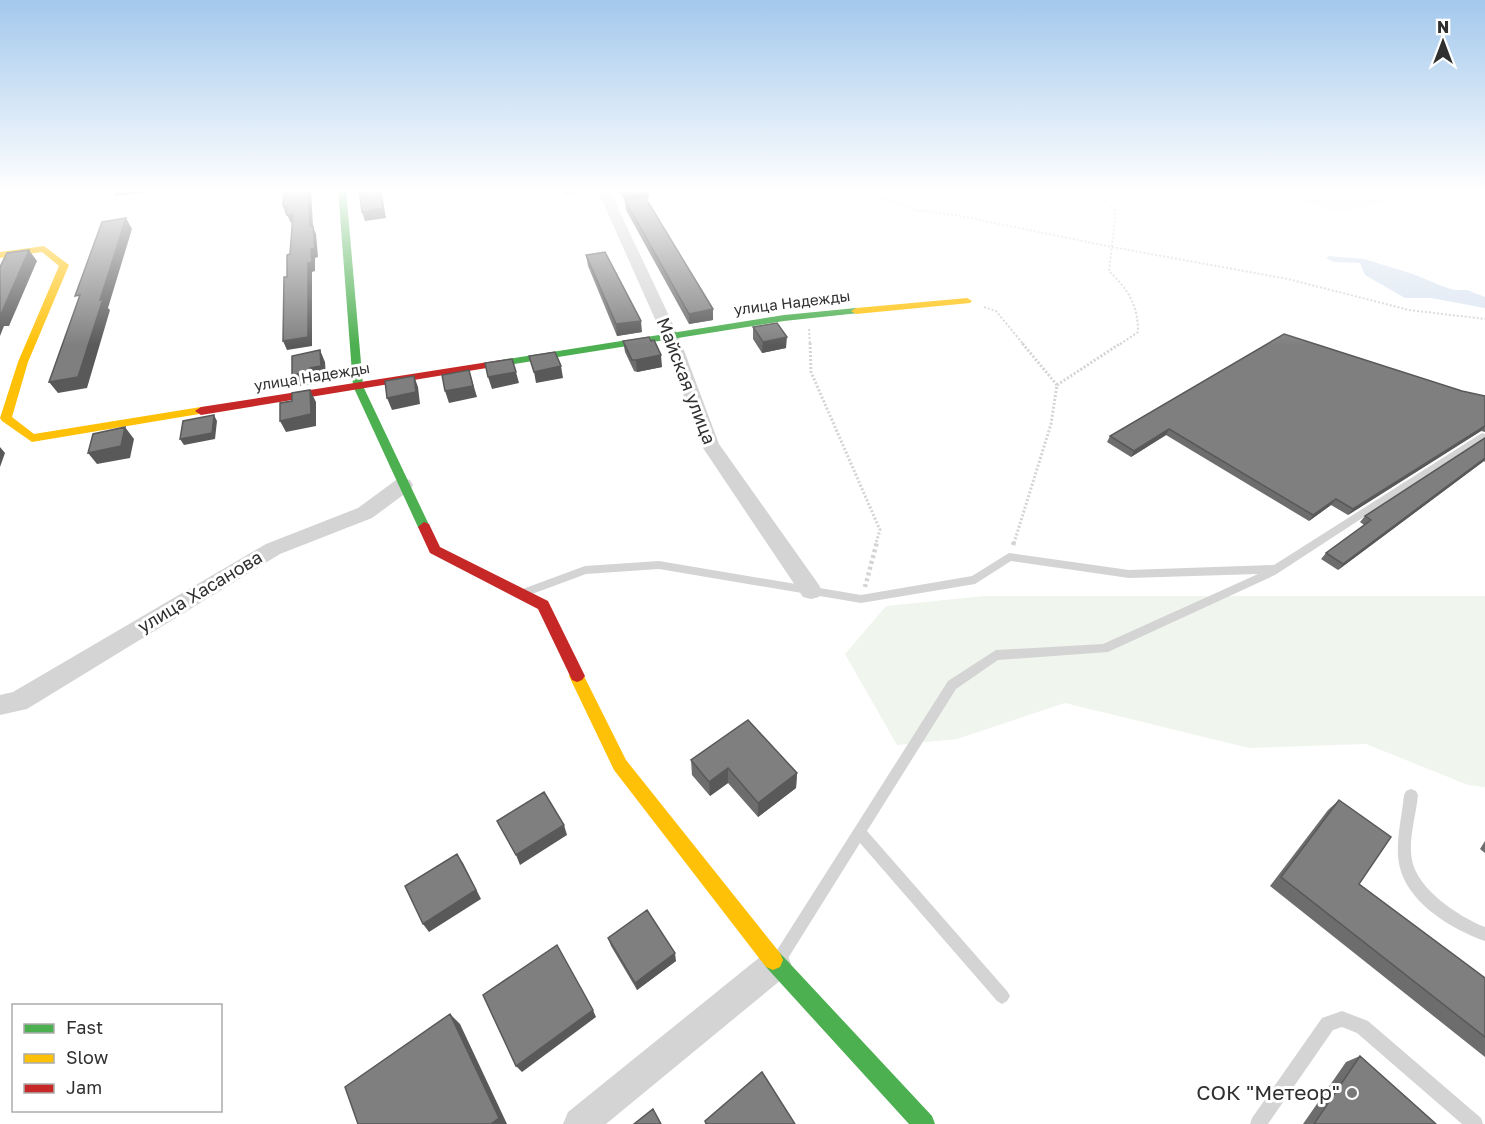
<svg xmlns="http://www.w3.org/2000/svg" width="1485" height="1124" font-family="'Golos Text',sans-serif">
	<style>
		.green { fill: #f0f5ed }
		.water { fill: #dbe5f2 }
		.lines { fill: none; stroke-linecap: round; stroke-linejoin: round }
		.path-far2 { stroke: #d4d4d4; stroke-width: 2; stroke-dasharray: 2 2; stroke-linecap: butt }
		.path-far1 { stroke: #d4d4d4; stroke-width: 3; stroke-dasharray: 2 2; stroke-linecap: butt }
		.path { stroke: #d4d4d4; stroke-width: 4.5; stroke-dasharray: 3 3; stroke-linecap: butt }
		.lane { fill: #d4d4d4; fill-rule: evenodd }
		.street { fill: #d4d4d4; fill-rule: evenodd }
		.fast { fill: #4caf50; fill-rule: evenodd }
		.slow { fill: #ffc107; fill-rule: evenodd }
		.jam { fill: #c62828; fill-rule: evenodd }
		.wall { fill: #6d6d6d }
		.shaded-wall { fill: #595959 }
		.building { fill: #7f7f7f; stroke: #595959; stroke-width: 1.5 }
		.poi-dot { fill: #787878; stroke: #fff; stroke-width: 2 }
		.labels { text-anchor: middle; stroke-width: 6; stroke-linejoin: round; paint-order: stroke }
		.far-street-label { font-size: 15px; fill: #303030; stroke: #fff }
		.street-label { font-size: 18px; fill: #303030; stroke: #fff }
		.near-poi-label { font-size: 21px; fill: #303030; stroke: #fff; text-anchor: end }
	</style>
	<rect width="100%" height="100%" fill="#fff"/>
	<path class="green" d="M1274,189h164l-96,23 -35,-9z
		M984,596h501v191l-17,-2 -102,-41 -117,4 -184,-45 -108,36 -60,6 -52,-91 41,-48z"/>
	<path class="water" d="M1329,256l35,3 49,15 29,12 12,4h13l18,7v11l-54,-10h-26l-40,-23 -5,-12 -26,-1 -8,-4z"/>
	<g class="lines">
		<path class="path-far2" d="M855,189l60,21 46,6 151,31 176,32 121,31 76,9
			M1105,189v10l11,13 -7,59c19,19 29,33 29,61l-19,13
			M984,307l12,4 28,34
			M809,329l1,16"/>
		<path class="path-far1" d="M810,343l1,29 69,158 -4,13
			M1057,385l64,-42
			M1014,543l37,-119 6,-39 -35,-42"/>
		<path class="path" d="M1013,545l1,-3
			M865,587l12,-45"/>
		<path class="lane" d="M1482,433l3,1v4l-210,137 -167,77 -110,8 -42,29 -89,142 140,160 3,5 -3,5 -5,3 -5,-3 -137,-158 -75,120 -5,3 -5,-3 -3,-5 176,-277 48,-31 107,-6 155,-70 -129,4 -118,-17 -36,23 -114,19 -202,-34 -73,5 -62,23 -4,-1 -1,-3 1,-3 65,-24 74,-5 202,34 111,-19 37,-23 120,17 145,-5z
			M1411,789l5,2 2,4c-2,21 -10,44 -6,65 5,29 47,57 73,67v14c-36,-13 -85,-42 -87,-86 -1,-20 4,-40 6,-60l2,-4z
			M1342,1011l26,10 113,97 2,6h-21l-105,-91 -15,-6 -9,3 -65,94h-18l2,-6 70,-100z"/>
		<path class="street" d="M597,189h12l70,148 40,107 100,141 3,6 -3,6 -8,2 -8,-2 -102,-152 -38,-108z
			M403,478l7,2 3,5 -3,5 -38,28 -92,36 -253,155 -27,6v-20l13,-3 253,-148 92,-36 38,-28z
			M776,949l11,4 4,11 -4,11 -181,149h-43l5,-12 197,-159z"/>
		<path class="fast" d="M338,189h8l17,197 67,141 -6,5 -6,-5 -65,-141z
			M856,308l3,1v4l-75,8 -283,45 -5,-3 5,-3 283,-45z
			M773,950l7,3 152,163 3,8h-26l-143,-157 -3,-7 3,-7z"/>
		<path class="slow" d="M44,246l25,19 -41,97 -16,55 22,17 167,-27 4,2v4l-173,29 -30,-21 -2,-3 18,-56 41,-96 -17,-14 -42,6v-6z
			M967,298l5,3 -2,2 -114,11 -5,-3 5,-3z
			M577,670l5,2 44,88 154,193 3,7 -3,7 -7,3 -7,-3 -152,-197 -45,-94 3,-4z"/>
		<path class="jam" d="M501,360l4,1v4l-304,50 -6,-4 6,-4z
			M424,522l5,2 11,23 108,54 37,75 -3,4 -5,2 -5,-2 -34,-71 -108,-56 -12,-26z"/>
	</g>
	<path class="wall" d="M618,189h30l1,9 -3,1 67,110v11l-24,4 -63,-114 -1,-9z
		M586,255l56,77 -25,4 -29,-70z
		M753,327l33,21 -24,5 -9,-14z
		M623,341h28l11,26 -25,5 -3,-1 -9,-19z
		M1462,391l23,5v36l-4,-1 -133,84 -17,-10 -22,16 -143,-86 -35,22 -24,-15 3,-6z
		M1485,438v24l-1,-1 -146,109 -17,-11 5,-6 38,-28 -4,-3 5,-6z
		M691,760l106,13 -1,15 -38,29 -30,-34 -18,13 -18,-21z
		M1339,800l20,84 126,94v79l-215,-171 58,-76z
		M1485,841v12l-5,-4z
		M608,938l68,23 -39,29 -26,-44z
		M1360,1056l76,68h-133l43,-62z"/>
	<path class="shaded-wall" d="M113,189h43v2l-40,5z
		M308,189h3l2,38 3,7 2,23 -3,1v13l-3,1v74l-25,4 -4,-9 25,-78 3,-14z
		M380,189h1l5,29 -21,3 -3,-9z
		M564,189h20v2l-19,3z
		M648,190l1,8 -23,4 -1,-9z
		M283,206h4l4,8 -5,1z
		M293,214l3,9h-5l-4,-8z
		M126,218l6,11 -24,79 2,2 -23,78 -29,5 -9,-11 51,-82z
		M29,250l8,11 -28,65h-5l-4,10v-22z
		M713,309v11l-24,4v-10z
		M641,321l1,11 -25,4 -1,-12z
		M787,337l-1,11 -24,5 1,-11z
		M320,350l5,12 1,15 -11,2v5l-17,2 -6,-11 18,-7z
		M661,355l1,12 -25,5 -1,-12z
		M561,366l2,12 -27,5 -2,-11z
		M469,370l8,27 -28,6 -4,-12z
		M516,372l3,11 -27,6 -4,-12z
		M414,376l4,11 2,17 -28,6 -5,-12z
		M310,390l6,12v24l-30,6 -6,-11z
		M214,415l3,6 -2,18 -31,6 -4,-6z
		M1485,426l-4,5 -133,84 5,-6z
		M125,427l9,12 -4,19 -33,6 -9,-11z
		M1169,429l-3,6 -35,22 3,-6z
		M0,447l5,6 -5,14z
		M1485,458l-1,3 -146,109 5,-6z
		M1336,499l-5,6 -22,16 4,-6z
		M728,768v15l-18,13 -1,-14z
		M797,773l-1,15 -38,29v-14z
		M564,825l3,10 -47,30 -4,-10z
		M457,854l6,9 18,36 -52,33 -6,-8z
		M675,953l1,8 -39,29 -2,-7z
		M593,1010l3,7 -74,55 -6,-6z
		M450,1014l10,10 47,100h-16z"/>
	<path class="building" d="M284,189h24l2,37h3l2,22 -4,1 1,13 -4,1v74l-25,4 1,-64h3v-22l3,-1 3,-40 -6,1v-9h-4z
		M359,189h21l3,19 -21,4z
		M623,189h25v1l-23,3z
		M645,197l68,112 -24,5 -64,-114z
		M126,218l-26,82 3,-1 -25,78 -29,5 31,-87 -5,1 27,-74z
		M29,250l-28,64h-1v-47l7,-14z
		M605,252l36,69 -25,3 -30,-69z
		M777,323l10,14 -24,5 -10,-15z
		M1284,334l178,57 23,5v30l-132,83 -17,-10 -23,16 -144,-86 -35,22 -24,-15z
		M649,337l2,4 3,-1 7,15 -25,5h-4l-9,-19z
		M320,350l1,16 -11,2v4l-18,3v-19z
		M555,352l6,14 -27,6 -5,-16z
		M512,359l4,13 -28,5 -3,-14z
		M469,370l4,16 -28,5 -3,-16z
		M414,376l2,16 -29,6 -2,-17z
		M310,390l1,24 -31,7v-18l12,-2v-8z
		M214,415l-2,18 -32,6 3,-18z
		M125,427l-4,19 -33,7 5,-19z
		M1485,438v20l-142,106 -17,-11 45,-33 -6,-4z
		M748,720l49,53 -39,30 -30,-35 -19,14 -18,-22z
		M544,792l20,33 -48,30 -19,-34z
		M1339,800l52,37 -32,47 126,94v59l-204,-160z
		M457,854l19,36 -53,34 -18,-38z
		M647,910l28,43 -40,30 -27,-45z
		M557,945l36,65 -77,56 -33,-71z
		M450,1014l49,104 -8,6h-133l-13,-37z
		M1360,1056l76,68h-122z
		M762,1072l33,52h-89l-1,-3z
		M653,1109l8,15h-27z"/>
	<linearGradient id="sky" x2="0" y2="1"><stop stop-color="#a3c8ec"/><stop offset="0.55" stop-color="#fff"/><stop offset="1" stop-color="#fff" stop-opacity="0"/></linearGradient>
	<rect width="1485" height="346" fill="url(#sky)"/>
	<circle class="poi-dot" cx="1352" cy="1093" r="6"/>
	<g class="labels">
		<g class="far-street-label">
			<text transform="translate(792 303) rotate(-7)" y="5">улица Надежды</text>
			<text transform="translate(312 377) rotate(-9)" y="5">улица Надежды</text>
		</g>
		<g class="street-label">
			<text transform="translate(686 381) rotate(69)" y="6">Майская улица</text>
			<text transform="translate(200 592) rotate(-31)" y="6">улица Хасанова</text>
		</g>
		<g class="near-poi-label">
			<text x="1340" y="1100">СОК "Метеор"</text>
		</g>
	</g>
	<rect x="12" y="1004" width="210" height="108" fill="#ffffff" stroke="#acacac" stroke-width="1.5"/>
	<rect x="24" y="1024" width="30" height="9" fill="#4caf50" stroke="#acacac" stroke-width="1.5"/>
	<text x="66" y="1034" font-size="18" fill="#303030">Fast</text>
	<rect x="24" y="1054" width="30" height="9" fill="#ffc107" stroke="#acacac" stroke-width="1.5"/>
	<text x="66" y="1064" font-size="18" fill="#303030">Slow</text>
	<rect x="24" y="1084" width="30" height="9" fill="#c62828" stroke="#acacac" stroke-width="1.5"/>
	<text x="66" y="1094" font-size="18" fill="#303030">Jam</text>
	<g transform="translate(1443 42)" stroke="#ffffff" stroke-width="4.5" paint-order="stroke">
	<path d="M0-4.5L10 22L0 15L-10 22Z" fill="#303030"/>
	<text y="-9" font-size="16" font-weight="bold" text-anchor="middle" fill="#303030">N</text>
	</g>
</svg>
